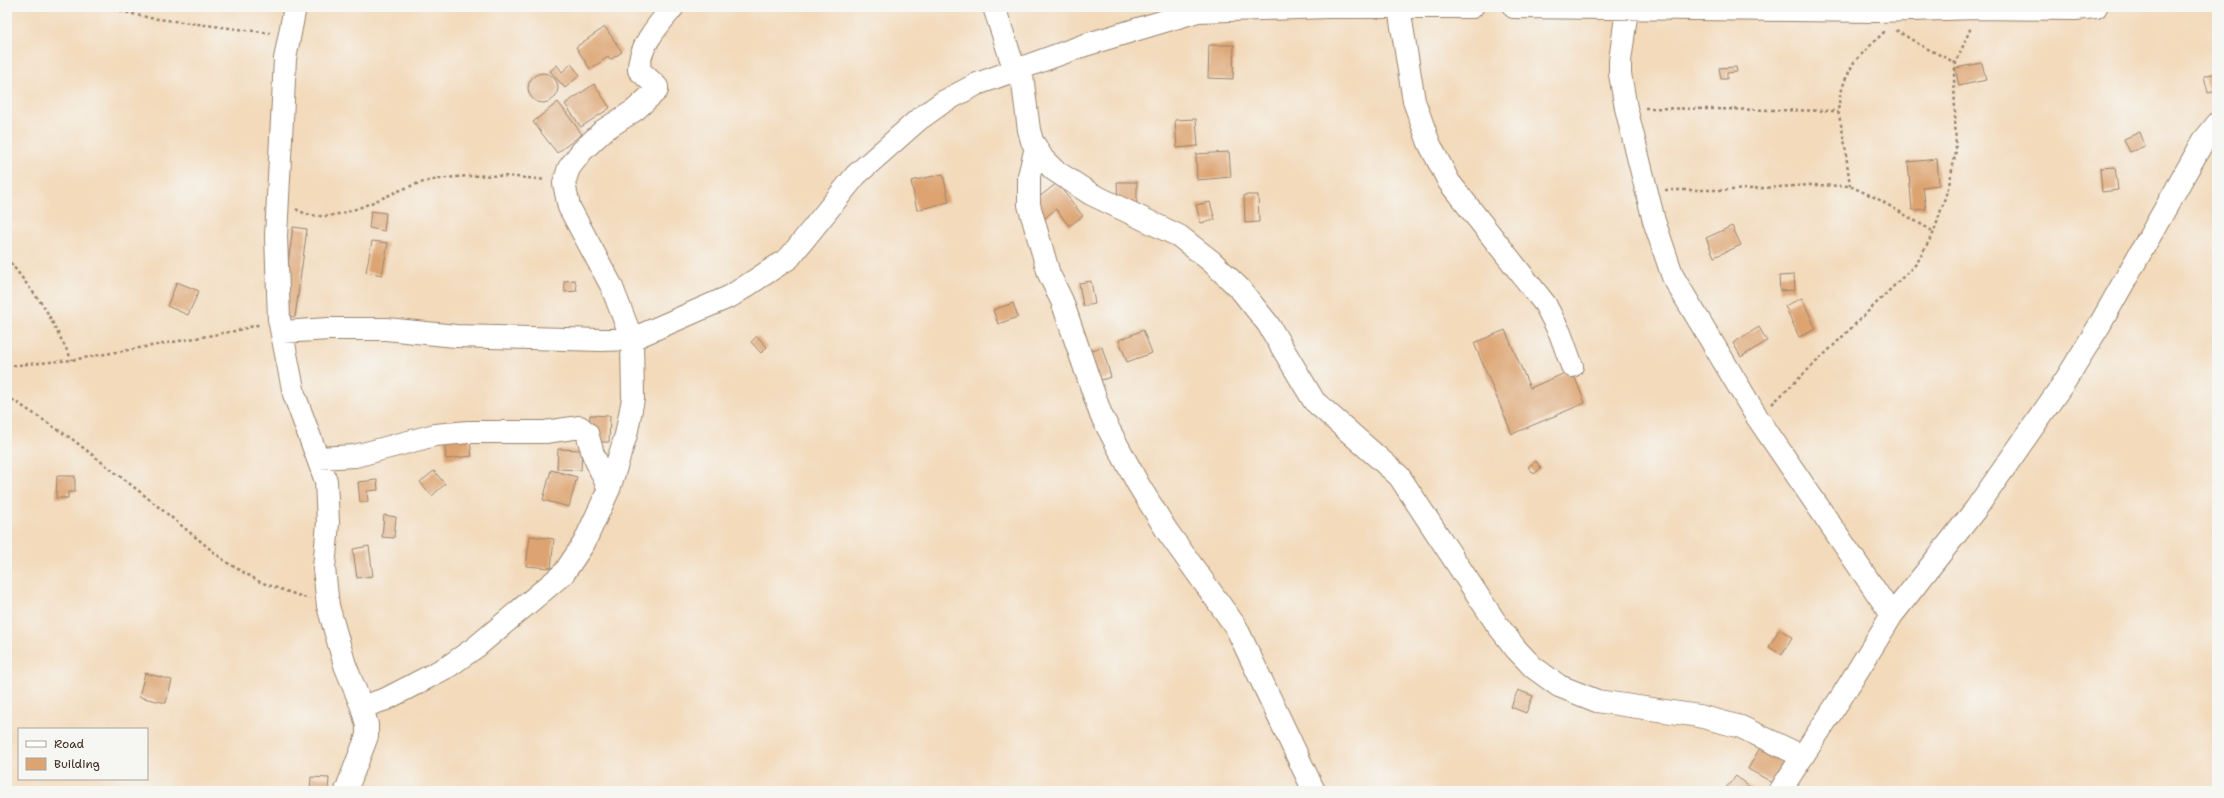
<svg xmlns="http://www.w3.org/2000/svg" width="2224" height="798" font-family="'Shantell Sans',sans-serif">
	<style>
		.building { fill: #dda472 }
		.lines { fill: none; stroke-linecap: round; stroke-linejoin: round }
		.minor-casing { stroke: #97826c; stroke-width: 24 }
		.path { stroke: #97826c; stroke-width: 2.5; stroke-dasharray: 3 3; stroke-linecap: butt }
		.minor { stroke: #fff; stroke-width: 22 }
	</style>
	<rect width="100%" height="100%" fill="#f6f6f2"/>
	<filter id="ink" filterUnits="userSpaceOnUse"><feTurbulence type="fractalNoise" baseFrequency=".025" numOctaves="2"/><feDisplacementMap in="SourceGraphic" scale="8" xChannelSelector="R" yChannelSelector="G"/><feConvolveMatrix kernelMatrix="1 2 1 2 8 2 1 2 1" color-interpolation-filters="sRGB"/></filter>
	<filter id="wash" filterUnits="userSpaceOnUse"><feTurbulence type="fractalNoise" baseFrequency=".012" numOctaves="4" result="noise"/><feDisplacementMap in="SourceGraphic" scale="16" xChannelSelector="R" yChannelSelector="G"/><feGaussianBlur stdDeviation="0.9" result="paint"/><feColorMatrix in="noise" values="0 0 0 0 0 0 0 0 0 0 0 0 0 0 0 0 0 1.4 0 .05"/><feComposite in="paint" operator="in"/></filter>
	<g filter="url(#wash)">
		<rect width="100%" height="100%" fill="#f3dabb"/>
		<g id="blocks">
			<path class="building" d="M605,27l17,25 -12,8 -2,-3 -18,12 -14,-22z
				M1209,45h25l-1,34 -25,-1z
				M1982,63l4,17 -27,6 -4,-18z
				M571,64l9,11 -15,13 -15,-17 7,-6 5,7z
				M1736,67l1,5 -10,1v6h-6l-2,-11z
				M528 88a15 15 0 1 1 30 0a15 15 0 1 1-30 0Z
				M2216,73l1,18 -9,2 -4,-17z
				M594,84l16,24 -29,19 -16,-23z
				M558,102l24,32 -25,19 -24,-31z
				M1196,119l2,27 -21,2 -2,-28z
				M2140,132l5,14 -15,6 -6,-13z
				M1229,152l2,25 -34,3 -1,-26z
				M1937,159l2,26 -16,2 3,22 -14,1 -4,-48z
				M2115,167l3,23 -16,2 -2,-24z
				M943,174l6,28 -32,8 -6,-29z
				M1117,182h20v22l-19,1z
				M1057,183l26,33 -14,10 -13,-17 -11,9 -12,-16z
				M1244,195h14l1,27 -14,1z
				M1210,202l5,18 -14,3 -5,-18z
				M371,211l15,2 -2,18 -15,-3z
				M1732,226l9,19 -27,12 -8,-19z
				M293,227l14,2 -12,88 -14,-1z
				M372,241l16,2 -6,32 -16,-3z
				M1794,275l1,15 -15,1 -1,-15z
				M575,280l2,11 -12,1 -1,-11z
				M1091,281l4,23 -12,2 -4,-23z
				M177,282l22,9 -11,24 -21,-9z
				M1802,298l14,31 -17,8 -14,-31z
				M1013,303l5,14 -20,7 -5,-14z
				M1759,327l8,14 -26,16 -8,-14z
				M1143,330l9,23 -25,9 -8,-22z
				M1505,330l25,58 42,-18 13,33 -73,31 -38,-91z
				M757,336l10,11 -6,6 -10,-11z
				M1102,347l9,30 -13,4 -9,-30z
				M590,415l20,1 -1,26h-20z
				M469,435l3,21 -26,3 -2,-21z
				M558,449l24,1 -1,20 -24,-1z
				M1536,461l5,7 -7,6 -6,-7z
				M551,470l26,7 -8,30 -26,-7z
				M434,471l11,13 -13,12 -12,-14z
				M57,476h18v16h-7v6h-12z
				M377,480l1,10 -11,1 1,11h-8l-2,-20z
				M384,515l12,2 -2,21 -12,-1z
				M530,536l24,3 -3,29 -25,-2z
				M369,546l4,30 -16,2 -4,-29z
				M1779,629l13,8 -10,18 -13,-8z
				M145,673l27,7 -6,23 -27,-6z
				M1518,690l15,6 -7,17 -15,-6z
				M1762,744l29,16 -14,25 -29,-16z
				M1736,776l18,15h-31z
				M311,777l18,1 -1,13h-18z"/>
		</g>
	</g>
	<g filter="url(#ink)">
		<use href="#blocks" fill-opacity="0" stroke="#97826c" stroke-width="1"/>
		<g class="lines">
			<g class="minor-casing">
				<path id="minor" d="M295,7l-10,52 -2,41 -7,136 3,83 15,75 32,87 2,42 -4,45 4,38 17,59 17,42 5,18v11l-21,55
					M994,7l21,64
					M1514,7l363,4 101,-3 97,1 21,-2
					M1399,8l15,93 15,42 20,39 96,122 15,29 12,33
					M1627,9l-7,52v13l6,34 28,113 19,56 84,140 135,198
					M1021,68l8,62 3,11 11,18 11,11 37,24 88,42 32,25 29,28 28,35 46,77 85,75 97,147 20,26 17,18 26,19 38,15 102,15 42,11 61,29
					M1036,147l-7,29v29l20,69 13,27 39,114 37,69 29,47 69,96 78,164
					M282,332l47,-3h57l70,7 145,4 31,-1 99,-43 58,-38 67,-83 62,-55 25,-18 34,-18 108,-39 113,-34 131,-4h143
					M318,458l37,-2 80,-21 33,-3h77l35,-5 7,6 6,21 16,35
					M362,707l24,-8 29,-15 34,-18 27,-19 88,-74 20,-30 25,-54 17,-54 7,-36 -1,-60 -21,-54 -42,-78 -5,-24 5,-15 13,-17 22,-21 31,-20 22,-20v-3l-18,-17c-1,-23 20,-46 34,-63
					M1780,791l62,-95 50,-81 83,-105 90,-129 34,-55 105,-186 13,-16"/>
			</g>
			<path class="path" d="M103,7l47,11 120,15
				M1896,30l26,16 34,17
				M1645,108l193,3
				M1850,186l-6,-48 -6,-27 2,-15 5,-16 9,-18 32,-32
				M1665,190h67l78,-5 40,1 28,13 56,33
				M296,209c38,24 94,-21 132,-28 40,-8 78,-6 118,-1
				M7,258l38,50 27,52
				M7,366l65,-6 163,-29 26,-7
				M7,396l65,43 72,56 82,67 34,20 49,17
				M1772,404l60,-57 85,-84 17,-31 15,-47 7,-34 -2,-76 2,-12 15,-36"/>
			<use href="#minor" class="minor"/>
		</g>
	</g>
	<rect width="2224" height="798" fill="none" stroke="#f6f6f2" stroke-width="24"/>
	<rect x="18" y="728" width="130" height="52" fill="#f6f6f2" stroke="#aba49d"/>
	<rect x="26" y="741" width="20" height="6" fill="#ffffff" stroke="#aba49d"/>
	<text x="54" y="748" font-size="12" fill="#3b2a1e">Road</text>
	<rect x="26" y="758" width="20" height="12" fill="#dda472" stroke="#aba49d"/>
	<text x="54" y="768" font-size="12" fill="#3b2a1e">Building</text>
</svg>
